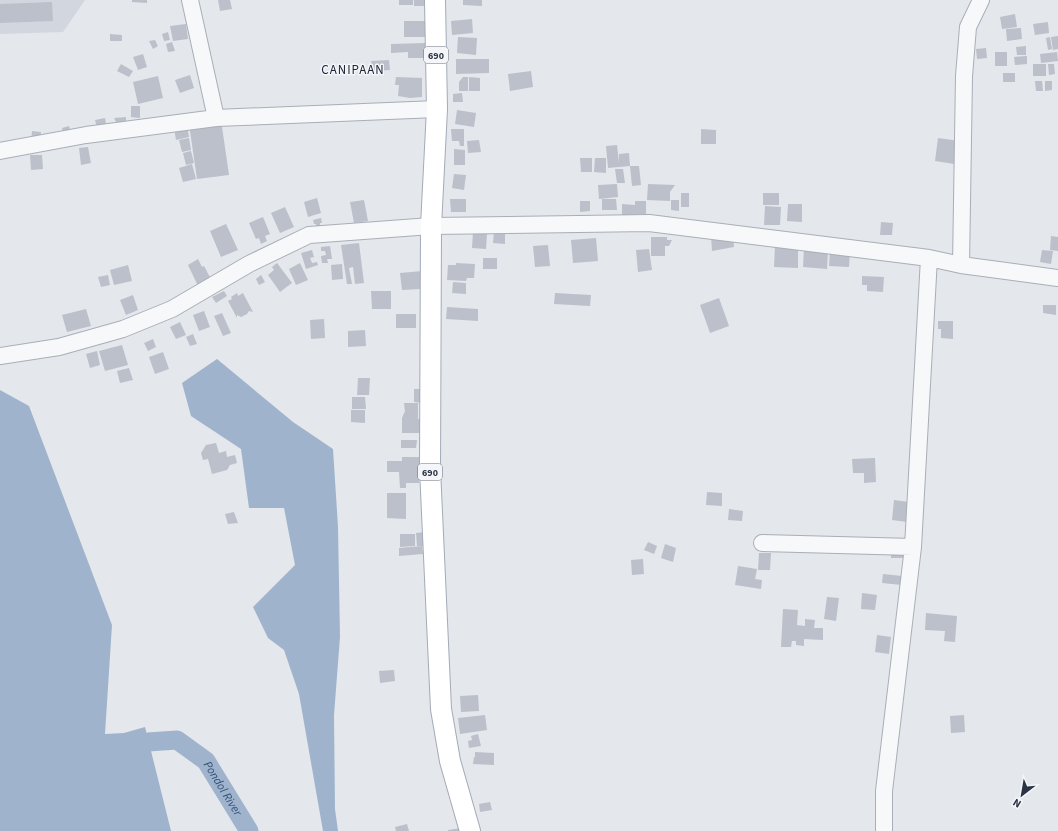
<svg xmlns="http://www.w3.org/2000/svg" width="1058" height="831" font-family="'Source Sans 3',sans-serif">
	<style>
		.built { fill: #d2d6de }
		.water { fill: #9fb4cc }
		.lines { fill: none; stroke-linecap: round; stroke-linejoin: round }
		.river { stroke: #9fb4cc; stroke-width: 19 }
		.building { fill: #bbc0ca }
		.minor-casing { stroke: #a9aeb7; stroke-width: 18 }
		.major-casing { stroke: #a3abb8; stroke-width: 22 }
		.minor { stroke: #f7f8fa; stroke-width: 16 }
		.major { stroke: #fff; stroke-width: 20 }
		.labels { text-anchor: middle; stroke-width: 3; stroke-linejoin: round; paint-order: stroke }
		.shield { fill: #f4f6f9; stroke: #676e7b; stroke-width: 1 }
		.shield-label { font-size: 10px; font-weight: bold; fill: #2b3445 }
		.water-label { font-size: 12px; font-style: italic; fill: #34527a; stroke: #f4f6f9 }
		.quarter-label { font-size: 13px; letter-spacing: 1px; fill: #1d2536; stroke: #f4f6f9 }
	</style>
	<rect width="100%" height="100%" fill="#e4e7ec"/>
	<path class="built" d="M0,0h85l-22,32 -63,2z"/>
	<path class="water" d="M217,359l76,63 40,27 5,78 2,110 -6,78 1,94 3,22h-15l-24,-137 -15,-44 -16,-12 -15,-31 42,-42 -11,-57h-35l-8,-59 -50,-33 -9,-33z
		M0,390l29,16 83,219 -7,109 19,-1 21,-6 26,104h-171z"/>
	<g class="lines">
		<path class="river" id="s1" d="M148,742l29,-2 29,21 43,70"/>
	</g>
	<path class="building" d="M132,0h15v3l-15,-1z
		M218,0h12l2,9 -12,2z
		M399,0h14v5h-14z
		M414,0h16v6h-16z
		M463,0h19v6l-19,-1z
		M52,2l1,19 -53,2v-19z
		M1015,14l2,13 -15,2 -2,-12z
		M472,19l1,14 -21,2 -1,-14z
		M404,21h22v16h-22z
		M1048,22l1,11 -14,2 -2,-11z
		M186,24l2,15 -15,2 -3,-15z
		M1021,28l1,11 -15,2 -1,-12z
		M168,32l2,8 -6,1 -2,-7z
		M110,34l12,1v6h-12z
		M1058,36v13l-5,1 -2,-13z
		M458,37l19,1 -1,17 -19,-2z
		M1050,37l2,12 -4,1 -2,-12z
		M155,40l3,6 -5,3 -4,-8z
		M172,42l3,9 -7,1 -2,-8z
		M425,43v15h-17v-6l-17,1v-9z
		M1026,46v9h-9l-1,-8z
		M986,48l1,10 -10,1 -1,-10z
		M995,52h12v14h-12z
		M1057,52l1,9 -17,2 -1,-9z
		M143,54l4,13 -9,3 -5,-13z
		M1027,56v8l-12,1 -1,-8z
		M456,59h33v14l-33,1z
		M389,60l1,10 -18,1 -1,-10z
		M121,64l12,7 -4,6 -12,-6z
		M1033,64h13v12h-13z
		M1048,64h6l1,10 -6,1z
		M531,71l2,16 -23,4 -2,-17z
		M1003,73h12v9h-12z
		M190,75l4,13 -14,5 -5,-13z
		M158,76l5,22 -25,6 -5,-22z
		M396,77l26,1v19l-12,1 -12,-2 1,-11h-4z
		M463,77h5v14h-9v-9z
		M469,77l11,1v13h-11z
		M1035,81h7l1,10h-7z
		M1045,81h7v9l-7,1z
		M462,93l1,9h-10v-8z
		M131,106h9v12l-9,-1z
		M457,110l19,3 -2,14 -19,-3z
		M126,117v6l-9,1 -3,-6z
		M105,118l2,12 -9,2 -3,-12z
		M221,120l8,55 -32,4 -8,-55z
		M187,125l2,12 -13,3 -2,-12z
		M69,126l2,9 -7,2 -2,-9z
		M451,129h13v17h-4l-1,-5h-7z
		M701,129l15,1v14h-15z
		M32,131l9,1 -1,11 -9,-1z
		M189,138l2,12 -9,2 -3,-12z
		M938,138l22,3 -3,17 -3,-1v7l-19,-3z
		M479,140l2,12 -13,1 -1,-12z
		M617,145l2,18v-9l10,-1 1,13 -22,2 -2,-22z
		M88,147l3,16 -10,2 -2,-17z
		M454,149l11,1v15h-11z
		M191,151l3,12 -8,2 -3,-12z
		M30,155h12l1,14 -12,1z
		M580,158h12v14h-11z
		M595,158h11v15l-12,-1z
		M192,164l4,15 -13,3 -4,-14z
		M630,166h9l2,19 -9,1z
		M615,169h8l2,14h-8z
		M454,174l12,1 -2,15 -12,-2z
		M617,184l1,13 -19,2 -1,-14z
		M648,184l27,1 -5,7v9l-23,-1z
		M681,193h8v14h-8z
		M763,193h16v12h-16z
		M317,198l4,15 -13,4 -4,-15z
		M450,199h16v13h-15z
		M602,199h14l1,11h-15z
		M364,200l4,21 -14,2 -4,-21z
		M671,200h8v11l-8,-1z
		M580,201h10v10l-10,1z
		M635,201h11v13h-11v-6v9h-13v-13l13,1z
		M788,204h14v18l-15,-1z
		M765,206l16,1 -1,18h-16z
		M285,207l9,20 -14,6 -9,-20z
		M263,217l7,17 -5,2 2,5 -6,3 -2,-6 -3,1 -7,-16z
		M321,218l1,5h-2v3l3,-1 1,2h-10l2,-1v-2h-2l-1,-4z
		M881,222l12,1 -1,12h-12z
		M226,224l12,26 -17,7 -11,-26z
		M494,231h11v13l-12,-1z
		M473,232l14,2 -1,15 -14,-1z
		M711,236l22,1 1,10 -22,4z
		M1051,236l7,1v14l-8,-1z
		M651,237h16v3h5l-3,6h-4v10h-14z
		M596,238l2,23 -25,2 -2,-23z
		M359,243l5,40 -9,1 -2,-17 -4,1 3,16h-5l-6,-39z
		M548,245l2,21 -15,1 -2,-21z
		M330,246l2,13h-5l1,4h-6l-1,-7 5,-1 -1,-4h-4v-4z
		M775,246l23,1v21l-24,-1z
		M804,248l24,2 -1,19 -24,-2z
		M649,249l3,21 -14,2 -2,-22z
		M312,250l2,7 -4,1 2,5 5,-1 1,3 -12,4 -5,-16z
		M1042,250l11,1 -2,13 -11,-2z
		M830,251l20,1 -1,15 -20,-1z
		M483,258h14v11h-14z
		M198,259l4,8 2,-1 8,15 -13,7 -11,-23z
		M277,263l15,20 -12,9 -12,-17 6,-5 -2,-3z
		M300,263l8,17 -12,5 -7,-16z
		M456,263l19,1 -1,14h-7l-1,3 -19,-1 1,-15h8z
		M342,264l1,15 -11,1 -1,-15z
		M128,265l4,16 -18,4 -4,-15z
		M422,271l1,10h-3l1,8 -19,1 -2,-17z
		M108,275l2,10 -9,2 -3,-10z
		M261,275l4,7 -6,3 -3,-6z
		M862,276l22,1 -1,15 -16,-1v-6h-5z
		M453,282l13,1v11l-14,-1z
		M224,291l3,5 -11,7 -4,-6z
		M371,291h20v18h-19z
		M237,293l1,3 5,-3 10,19 -4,-1 -2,3 -6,3 -4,-2v3l-9,-17 4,-2 -1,-2z
		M555,293l36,2 -1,11 -36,-2z
		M133,295l5,15 -12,5 -6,-15z
		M719,298l10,28 -19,7 -10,-28z
		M1043,305h13v10l-13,-2z
		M447,307l31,2v12l-32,-2z
		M86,309l5,17 -24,6 -5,-17z
		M204,311l6,16 -11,4 -6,-16z
		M222,313l9,20 -8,3 -9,-20z
		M396,314h20v14h-20z
		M324,319l1,19 -14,1 -1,-19z
		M938,321h15v18l-12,-1v-9h-3z
		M180,322l6,13 -10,4 -6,-12z
		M365,330l1,16 -18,1v-16z
		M193,334l4,10 -7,2 -4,-9z
		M153,339l3,8 -8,4 -4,-8z
		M122,345l6,20 -23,6 -6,-20z
		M97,351l3,14 -10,3 -4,-14z
		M163,352l6,17 -14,5 -6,-17z
		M129,368l4,12 -13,3 -3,-12z
		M358,378h12l-1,17h-12z
		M414,389h8v14l-8,-1z
		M352,397h13l1,12h-14z
		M404,403h14v16h4v14h-20v-15l3,-7z
		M351,410h14v13l-14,-1z
		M401,440h16l-1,8h-15z
		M216,443l3,10 7,-2 1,6 8,-2 2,8 -7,2 -3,5 -15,4 -4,-15 -5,1 -2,-7 5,-8z
		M402,457h17v26h-13v5h-6l-1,-16h-12v-11h15z
		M875,458l1,24 -12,1v-10h-11l-1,-14z
		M707,492l15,1v13l-16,-1z
		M387,493h19v26l-19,-1z
		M894,500l15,2 -2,20 -15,-2z
		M729,509l14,2 -1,10 -14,-1z
		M234,512l4,11 -10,1 -3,-10z
		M424,532l1,14h-8l-1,-13z
		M400,534h15v12l-15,1z
		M648,542l9,4 -3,8 -10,-4z
		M665,544l11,4 -3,14 -12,-4z
		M422,546l1,8 -24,2v-8z
		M891,549h15v9h-15z
		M759,553h12l-1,17h-12z
		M643,559l1,15 -12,1 -1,-15z
		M738,566l19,3 -2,10 7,1 -1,9 -26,-4z
		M883,574l19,2v9l-20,-2z
		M862,593l15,2 -2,15 -14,-1z
		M827,597l12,1 -3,23 -12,-2z
		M783,609l15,1 -1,15 8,1v-7l10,1 -1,8h9v12l-19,-1v7l-8,-1v-4h-4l-1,6h-10z
		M926,613l31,3 -2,26 -11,-1 1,-10 -20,-1z
		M877,635l14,2 -2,17 -14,-2z
		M394,670l1,11 -15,2 -1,-12z
		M478,695l1,16 -18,1 -1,-16z
		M485,715l2,15 -27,4 -2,-16z
		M964,715l1,17 -14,1 -1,-17z
		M478,734l3,12 -12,2 -1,-7 4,-1 -1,-4z
		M475,752l19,1v12l-21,-1 1,-7h1z
		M490,802l2,8 -12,2 -1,-8z
		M407,824l2,7h-13l-1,-4z
		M461,828l1,3h-14v-1z"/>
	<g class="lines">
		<g class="minor-casing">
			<path id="minor" d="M190,0l26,118
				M0,151l86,-16 130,-17 221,-9
				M961,265l3,-189 4,-49 13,-27
				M0,356l59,-9 64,-18 49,-20 77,-45 60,-29 122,-9 218,-3 280,35 32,7 97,13
				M762,543l151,4
				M884,831v-40l29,-244 16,-289"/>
		</g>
		<g class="major-casing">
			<path id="major" d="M435,0l2,109 -6,117 -1,243 11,240 9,52 20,70"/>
		</g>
		<use href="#minor" class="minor"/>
		<use href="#major" class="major"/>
	</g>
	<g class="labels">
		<g class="shield">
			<rect x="424" y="47" width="24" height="16" rx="3"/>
			<rect x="418" y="464" width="24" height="16" rx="3"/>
		</g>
		<g class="shield-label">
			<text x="436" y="59">690</text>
			<text x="430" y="476">690</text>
		</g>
		<g class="water-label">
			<text dy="4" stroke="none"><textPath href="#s1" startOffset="97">Pondol River</textPath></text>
		</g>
		<g class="quarter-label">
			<text x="353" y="74">CANIPAAN</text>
		</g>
	</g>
	<g transform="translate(1022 795) rotate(211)" stroke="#f4f6f9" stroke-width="3" paint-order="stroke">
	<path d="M0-3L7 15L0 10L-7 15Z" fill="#2b3445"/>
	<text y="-6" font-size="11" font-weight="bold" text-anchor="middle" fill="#2b3445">N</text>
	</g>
</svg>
